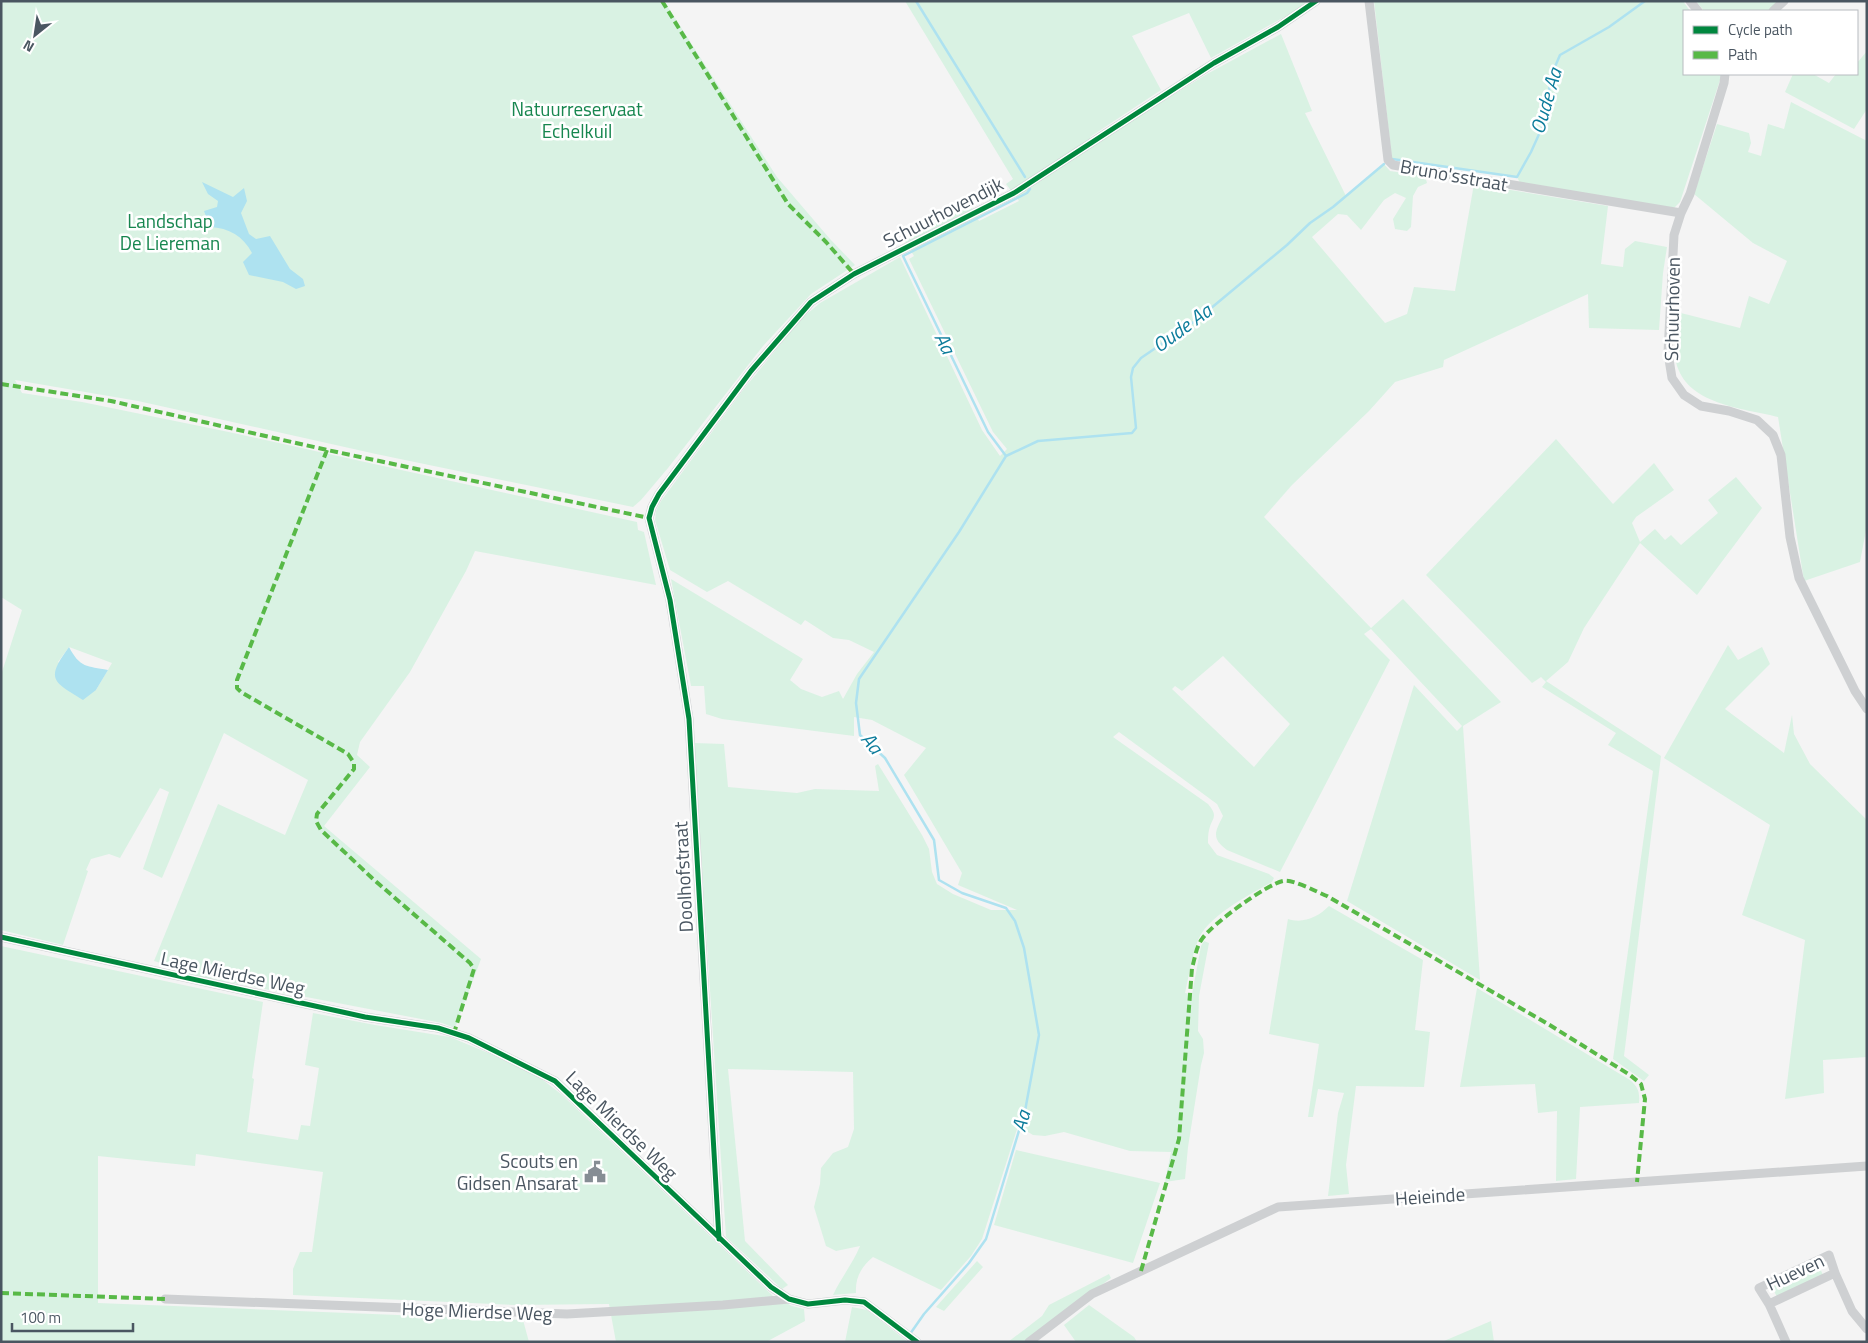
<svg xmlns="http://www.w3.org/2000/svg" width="1868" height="1343" font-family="'Titillium Web',sans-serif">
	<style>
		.green { fill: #d9f2e3; fill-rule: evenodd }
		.water { fill: #aee2f0 }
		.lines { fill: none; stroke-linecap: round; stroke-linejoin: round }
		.stream { stroke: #aee2f0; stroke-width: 2.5 }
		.street { stroke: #ced0d2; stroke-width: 9 }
		.quiet { stroke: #58b947; stroke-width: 4; stroke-dasharray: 8 4; stroke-linecap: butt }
		.cycleway-casing { stroke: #fff; stroke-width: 8 }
		.cycleway { stroke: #00873e; stroke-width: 5 }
		.labels { text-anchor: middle; stroke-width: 5; stroke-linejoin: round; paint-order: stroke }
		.park-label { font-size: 19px; fill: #17864f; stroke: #fff }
		.street-label { font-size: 19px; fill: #4a5661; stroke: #fff }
		.poi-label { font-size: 19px; fill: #4a5661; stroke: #fff; text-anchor: end }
		.water-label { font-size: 20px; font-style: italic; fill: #0c7c9b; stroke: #fff }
	</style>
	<rect width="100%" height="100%" fill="#f4f4f4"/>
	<path class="green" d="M1,1h663l113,176 53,62 25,26 -44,29 -48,52 -95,122 -27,32 -8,7 -257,-53 -238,-53 -123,-21 7,13 60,9 142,29 413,91 1,8 6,2 12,53 -181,-34 -9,20 -56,101 -50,70 -3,13 13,12 -46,59 157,133 -26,69 -13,-5 -266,-51 1,-4 -23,-7 64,-157 67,31 23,-55 -84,-47 -62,145 -19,-9 26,-77 -9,-4 -40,70 -11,-4 -18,5 -5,11 2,1 -25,74 -62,-15v-255l21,-65 -21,-13zM69,647l43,16 -16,27 -38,-28z
		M905,1h402l-12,10 -84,47 -22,-45 -57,23 29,54 -71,47 2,8 115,-71 74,-40 31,77 -7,2 41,83 38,-32 6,7 35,5 2,7 -9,4 -5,9 -2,31 -4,4 -12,-2 -2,-10 13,-21 -11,-5 -11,7 -23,30 -14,-15 -9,-1 -26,23 73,86 22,-9 7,-27 41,4 19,-107 134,22 -7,58 22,3 2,-18 10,-8 32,6 -4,26 -4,57 -70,-2 -1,-34 -144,66 -1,7 -48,15 -26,29 -77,74 -28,32 107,111 32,-29 98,103 -38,24 17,254 -133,-79 67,-216 43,46 5,-5 -91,-97 -7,5 26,26 -110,212 -53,-22c-16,-12 -12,-18 -4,-34l-6,-12 -98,-72 -6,5 95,67c11,13 4,13 1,26 -1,4 -1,9 -1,13l9,12 52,19 5,4 -2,4c-23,13 -67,35 -75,61 -6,16 -8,33 -12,50l7,1 9,-48 3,-5 5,2 -10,53 -1,35 5,8 1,14 -3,12 -13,82 -3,32 -20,3 6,-30 -41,-1 -66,-19 -19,4 -12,-1 -15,-9 -36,113 -11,17 -30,34 -68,-33c-12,10 -18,21 -17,36l-23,2c8,-17 20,-32 27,-49l-24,5 -10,-5 -12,-39 6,-23 1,-16 12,-15 15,-6 6,-18 -1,-57 -125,-3 17,172 43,44 -6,4 -56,-52 -32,-494 30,1 4,43 69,6 18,-4 64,2 -4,-25 3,-2 44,71 7,14 3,23 5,12 16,10 38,16h26l-59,-25 4,-12 -58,-98 22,-27 -54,-28 -18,-3v19l-132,-17 -16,-5 -2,-28h-13l-20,-107 132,80 -13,21 11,9 21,8 17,-6 4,8 14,-25 17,-22 -25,-12 -16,-2 -28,-18 -4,5 -73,-44 -21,11 -37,-22 -15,-50 1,-9 5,-10 82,-111 58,-71 19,-16 80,-46 82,173 18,26 7,-7 -14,-17 -84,-173 5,-3 -10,-16 66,-36 9,17 40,-20 -13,-17 7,-5zM1223,656l67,68 -36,43 -82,-78 3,-3 7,5z
		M1374,1h309l7,10h-6v63h38l-42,128 -6,6 -154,-25 -3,-6 -125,-18z
		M1696,1h82l-10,10h-64z
		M1867,51v58l-13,20 -69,-37 8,-18h20l16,9 7,-9h21v-11z
		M1791,102l76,39v384l-7,37 -56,19 -26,-164c-35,-9 -92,-12 -102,-55 -3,-13 1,-35 1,-50l63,16 9,-32 20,8 18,-43 -34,-18 -59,-49 23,-70 32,9 2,10 -3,9 13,4 7,-32 16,5z
		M1556,439l57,65 41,-41 20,27 -38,27 -4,6 8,19 15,-13 10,11 6,-5 10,10 37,-32 -10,-13 28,-23 26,31 -65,87 -57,-52 -56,85 -16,34 -22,19 115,75 -37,300 25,19 -5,6 -31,-22 40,-288 -45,-26 8,-12 -74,-46 4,-5 -5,-5 -9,6 -106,-108z
		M1728,645l10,15 24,-13 8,17 -45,45 59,44 8,-38 2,19 16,30 57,56v237l-44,3 1,33 -39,6 20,-159 -63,-25 28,-90 -106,-67z
		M1329,906l94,54 -8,70 15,2 -6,55 -68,-1 -10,79 3,29 -21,2 10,-83 6,-20 -26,-4 -5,28h-5l11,-73 -50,-10 19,-115c15,5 30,-2 41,-13z
		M1,946l262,56 -11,76 2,1 -7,53 51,8 3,-15 9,1 9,-58 -14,-3 8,-52 62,12 75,12 43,18 46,22 22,17 212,202 19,10 12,3 1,12 -39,21h-150l-7,-38 -95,1 -221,-10v-26l7,-17h12l11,-80 -127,-18 -1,12 -97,-10v147l425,17 6,22h-528z
		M1477,988l153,92c8,7 10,12 9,23l-59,4 -4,72 -20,2 1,-70 -19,2 -3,-29 -75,3z
		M1016,1150l144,33 -27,80 -139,-38z
		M977,1261l6,6 -39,44 -8,-4z
		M1818,1264l5,11 -46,22 -6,-12z
		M1109,1274l2,4 -86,64h-17l34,-26 7,-11z
		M1089,1305l45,32 3,5h-61l-12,-17z
		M852,1307l15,3 41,32h-63z
		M1491,1321l3,21h-50v-1z"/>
	<path class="water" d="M202,182l31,15 11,-9 3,13 -6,12 8,21 7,5 14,-3 20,33 13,10 2,7 -9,3 -13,-7 -34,-7 -6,-13 9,-9c-9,-17 -23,-25 -42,-26l-6,-16 13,-4 1,-6 -10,-7z
		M69,647c11,21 18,19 39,23l-12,20 -13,10c-30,-19 -38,-20 -14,-53z"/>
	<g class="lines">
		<path class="stream" d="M916,1l109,176
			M1392,159l125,18 14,-25 14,-31 6,-45 9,-21 49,-28 36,-26
			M1006,456l32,-15 94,-8 4,-5 -5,-51 2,-9 8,-10 57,-39 89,-74 23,-22 23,-16 51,-43
			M910,1334l14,-20 45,-51 17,-24 39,-128 14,-76 -15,-87 -9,-27 -9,-13 -44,-15 -23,-13 -5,-40 -49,-82 -25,-23 -4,-32 3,-24 100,-147 47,-76 -18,-24 -85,-176 124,-63 3,-4"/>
		<path class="street" d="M1369,1l19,159 5,5 288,48
			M1690,1l8,10
			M1773,11l11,-10
			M1725,74l-1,9 -34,111 -9,19 -7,22 -6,118 4,25 12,17 17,11 28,5 28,9 16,15 8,20 9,82 9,41 56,113 12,18
			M1,937l364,80 73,11 31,10 86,43 216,206 18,12 19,5 37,-4 19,2 53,40
			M719,1239l-30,-520 -19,-119 -21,-82 3,-11 7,-13 92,-123 60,-69 43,-28 160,-81 200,-130 64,-36 38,-26
			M165,1299l402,15 156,-9 66,-6
			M1769,1304l-10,-16 70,-33 6,18
			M1029,1342l63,-48 186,-87 589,-41
			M1786,1342l-17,-38 66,-31 17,38 15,18"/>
		<path class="quiet" d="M662,1l126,203 38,38 28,32
			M1,384l110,17 216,49 322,68
			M327,450l-90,230v8l4,4 107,62 6,9v6l-37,45 -1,7 5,9 51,48 98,85 4,6 -20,64
			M1141,1271l38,-132 13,-171c3,-10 4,-21 10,-29 10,-15 65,-55 81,-58 10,-2 34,11 44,15l221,128 82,51 11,9 4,15 -8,83
			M1,1293l164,6"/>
		<g class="cycleway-casing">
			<path id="cycleway" d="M1,937l364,80 73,11 31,10 86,43 216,206 18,12 19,5 37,-4 19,2 53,40
				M719,1239l-30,-520 -19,-119 -21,-82 3,-11 7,-13 92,-123 60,-69 43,-28 160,-81 200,-130 64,-36 38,-26"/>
		</g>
		<use href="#cycleway" class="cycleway"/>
	</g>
	<defs>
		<g id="civic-bare" transform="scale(1.725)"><path d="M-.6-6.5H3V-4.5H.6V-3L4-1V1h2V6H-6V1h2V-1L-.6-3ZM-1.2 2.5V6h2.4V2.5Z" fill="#868d94" stroke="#fff" stroke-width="2.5" paint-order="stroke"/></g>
	</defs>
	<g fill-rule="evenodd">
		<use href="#civic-bare" x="595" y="1172"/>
	</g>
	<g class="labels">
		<g class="park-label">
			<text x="577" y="116">Natuurreservaat<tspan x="577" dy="22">Echelkuil</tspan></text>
			<text x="170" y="228">Landschap<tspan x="170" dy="22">De Liereman</tspan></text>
		</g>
		<g class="street-label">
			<text transform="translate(1454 175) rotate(10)" y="7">Bruno'sstraat</text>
			<text transform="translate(943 212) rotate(-27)" y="7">Schuurhovendijk</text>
			<text transform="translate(1672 309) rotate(-89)" y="7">Schuurhoven</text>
			<text transform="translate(683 877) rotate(-93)" y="7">Doolhofstraat</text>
			<text transform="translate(233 973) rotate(12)" y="7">Lage Mierdse Weg</text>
			<text transform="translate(622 1125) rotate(44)" y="7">Lage Mierdse Weg</text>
			<text transform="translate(1430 1196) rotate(-4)" y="7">Heieinde</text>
			<text transform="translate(1795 1272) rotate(-25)" y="7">Hueven</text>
			<text transform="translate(477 1311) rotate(2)" y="7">Hoge Mierdse Weg</text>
		</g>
		<g class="poi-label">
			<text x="578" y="1168">Scouts en<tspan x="578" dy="22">Gidsen Ansarat</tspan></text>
		</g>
		<g class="water-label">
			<text transform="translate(1546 101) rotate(-74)" y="7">Oude Aa</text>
			<text transform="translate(1182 328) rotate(-36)" y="7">Oude Aa</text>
			<text transform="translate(945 343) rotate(64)" y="7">Aa</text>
			<text transform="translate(872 743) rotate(51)" y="7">Aa</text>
			<text transform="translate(1021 1121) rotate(-75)" y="7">Aa</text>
		</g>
	</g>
	<rect width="1868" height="1343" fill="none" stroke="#4a5661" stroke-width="5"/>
	<rect x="1683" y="10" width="175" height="65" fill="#ffffff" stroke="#b7bbc0"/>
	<rect x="1693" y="26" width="25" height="8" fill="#00873e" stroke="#b7bbc0"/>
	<text x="1728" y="35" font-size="15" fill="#4a5661">Cycle path</text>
	<rect x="1693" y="51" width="25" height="8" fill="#58b947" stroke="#b7bbc0"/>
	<text x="1728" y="60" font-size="15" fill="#4a5661">Path</text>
	<g transform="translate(35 35) rotate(210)" stroke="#ffffff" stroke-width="4" paint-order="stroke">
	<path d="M0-4L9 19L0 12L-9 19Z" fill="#4a5661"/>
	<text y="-8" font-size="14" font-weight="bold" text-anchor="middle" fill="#4a5661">N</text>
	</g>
	<path d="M12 1323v8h121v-8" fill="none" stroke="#4a5661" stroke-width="2.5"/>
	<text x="20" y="1323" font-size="15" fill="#4a5661" stroke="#ffffff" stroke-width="4" paint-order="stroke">100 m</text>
</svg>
